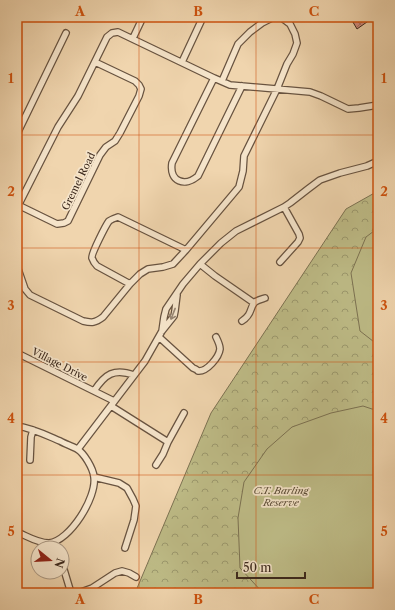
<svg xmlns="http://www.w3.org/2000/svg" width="395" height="610" font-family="'Libre Caslon Text',serif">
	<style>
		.park { fill: url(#park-crowns); stroke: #7c7252 }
		.pitch { fill: #bebc87; stroke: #7c7252 }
		.building { fill: url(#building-cross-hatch); stroke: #3b281c }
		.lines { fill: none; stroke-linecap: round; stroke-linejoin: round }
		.lane-casing { stroke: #685340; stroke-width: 8 }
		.lane { stroke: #f5e4ca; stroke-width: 5.5 }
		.oneway { stroke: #988673 }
		.grid { fill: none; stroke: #ce520e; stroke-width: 1; stroke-opacity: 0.55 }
		.labels { text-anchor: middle; stroke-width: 3.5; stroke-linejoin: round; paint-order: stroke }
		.street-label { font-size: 10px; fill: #3b281c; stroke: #f5e4ca }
		.park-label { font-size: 10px; font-style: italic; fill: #5c4d37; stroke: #f5e4ca }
		.neatline { fill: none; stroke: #ce520e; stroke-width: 1.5 }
		.grid-label { font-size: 13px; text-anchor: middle; font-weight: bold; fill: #ce520e }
	</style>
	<defs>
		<pattern id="park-crowns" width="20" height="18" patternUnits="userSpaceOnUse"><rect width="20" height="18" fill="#bebc87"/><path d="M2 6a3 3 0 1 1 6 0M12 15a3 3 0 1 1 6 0" fill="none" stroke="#9c996e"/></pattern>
		<pattern id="building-cross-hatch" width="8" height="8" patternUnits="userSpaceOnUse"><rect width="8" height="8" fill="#d28c7e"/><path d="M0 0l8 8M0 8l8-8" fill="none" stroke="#ac7266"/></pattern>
	</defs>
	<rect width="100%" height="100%" fill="#f0d5ae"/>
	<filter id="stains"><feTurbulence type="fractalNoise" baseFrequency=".005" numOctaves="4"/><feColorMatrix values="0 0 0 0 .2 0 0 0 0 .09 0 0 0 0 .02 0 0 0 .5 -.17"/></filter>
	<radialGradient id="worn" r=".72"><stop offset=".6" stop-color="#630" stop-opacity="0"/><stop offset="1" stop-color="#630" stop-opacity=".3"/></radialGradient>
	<path class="park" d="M378,191v402h-243l76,-180 135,-204z"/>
	<path class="pitch" d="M378,228v117l-18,-14 -9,-58 15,-36z
		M363,406l15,5v182h-115l-23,-25 -2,-50 6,-36 23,-33 25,-22 39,-14z"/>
	<path class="building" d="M350,17h24l-17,12z"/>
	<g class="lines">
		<g class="lane-casing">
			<path id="lane" d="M133,38l10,-21
				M182,62l21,-45
				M214,78l-42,85c-3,19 13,24 26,13l44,-90
				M17,134l49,-101
				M18,205l39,19 7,-1 4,-2 32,-66 6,-8 9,-6 5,-8 19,-37 2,-7 -2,-4 -4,-4 -40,-19
				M17,208l41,-81 20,-31 29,-59 5,-4 6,-1 96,46 16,7 80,7 11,4 27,13 11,-1 19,-3
				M280,262l18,-20 2,-4 -1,-4 -15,-27
				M200,264l15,12 39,27
				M17,266l8,23 5,6 53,26c9,2 12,2 20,-4l27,-33 10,-10 8,-5 15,-2 10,-3 13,-14 53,-63 4,-16 1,-15 33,-67 10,-25 6,-10 4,-11 -2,-9 -5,-10 -8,-6 -8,-1 -12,6 -12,9 -12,12 -16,37
				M130,284l-33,-18c-2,-2 -4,-5 -5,-8 -1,-4 14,-33 17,-37 3,-2 6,-3 9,-4l68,33
				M242,321c11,-7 7,-13 13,-19 3,-2 7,-3 10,-4
				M162,331l2,-14 2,-8 17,-25 17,-20 21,-21 15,-12 48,-24 6,-4 18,-14 12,-9 20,-7 27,-7 11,-5
				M159,337l34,31c0,0 5,2 5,3 9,1 21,-14 22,-22 0,-4 -2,-8 -4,-12
				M17,353l97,48
				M94,391c11,-17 20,-23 40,-16
				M111,406l57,36
				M17,426c15,2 29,9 43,15 5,3 12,5 17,8 7,4 16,19 17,28 3,20 -24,64 -45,66 -12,0 -22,-7 -32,-11
				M78,449l67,-88 17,-30 12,-15 1,-5 2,-16
				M30,460l1,-23 2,-7
				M156,465l7,-11 5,-12 16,-29
				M94,477l25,6 8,5 6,11 3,7 -2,14 -9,28
				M56,542l1,6
				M62,563l9,30
				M78,593l14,-5 23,-15 7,-2 7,2 7,4"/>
		</g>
		<use href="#lane" class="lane"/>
	</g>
	<defs><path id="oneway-shaft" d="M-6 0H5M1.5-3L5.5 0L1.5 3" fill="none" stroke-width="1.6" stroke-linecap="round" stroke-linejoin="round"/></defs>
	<use class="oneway" href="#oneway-shaft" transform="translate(173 314) rotate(111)"/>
	<path class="grid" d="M139,17v576M256,17v576M17,135h361M17,248h361M17,362h361M17,475h361"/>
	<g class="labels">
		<g class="street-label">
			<text transform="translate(78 181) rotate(-64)" y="4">Gremel Road</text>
			<text transform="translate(60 364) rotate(27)" y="4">Village Drive</text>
		</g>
		<g class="park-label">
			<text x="281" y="494">C.T. Barling<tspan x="281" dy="12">Reserve</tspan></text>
		</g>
	</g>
	<rect width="395" height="610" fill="none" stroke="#f0d5ae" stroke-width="44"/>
	<g transform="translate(50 560) rotate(108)"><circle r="19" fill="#f5e4ca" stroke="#ab9984"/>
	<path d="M0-3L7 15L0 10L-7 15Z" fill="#8f2418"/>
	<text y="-6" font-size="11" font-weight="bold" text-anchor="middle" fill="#3b281c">N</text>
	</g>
	<path d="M237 572v6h68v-6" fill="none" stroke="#3b281c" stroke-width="2"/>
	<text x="243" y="572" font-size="12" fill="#3b281c" stroke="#f5e4ca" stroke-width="3" paint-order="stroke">50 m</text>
	<rect x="22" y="22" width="351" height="566" class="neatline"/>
	<g class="grid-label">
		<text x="80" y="16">A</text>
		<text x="198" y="16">B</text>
		<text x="314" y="16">C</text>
		<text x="11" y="83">1</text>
		<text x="384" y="83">1</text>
		<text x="11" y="196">2</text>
		<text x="384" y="196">2</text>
		<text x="11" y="310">3</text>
		<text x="384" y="310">3</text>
		<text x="11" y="423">4</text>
		<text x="384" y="423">4</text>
		<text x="11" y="536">5</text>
		<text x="384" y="536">5</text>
		<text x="80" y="604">A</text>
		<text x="198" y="604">B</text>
		<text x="314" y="604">C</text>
	</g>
	<rect width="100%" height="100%" filter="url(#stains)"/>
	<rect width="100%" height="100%" fill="url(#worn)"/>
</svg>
